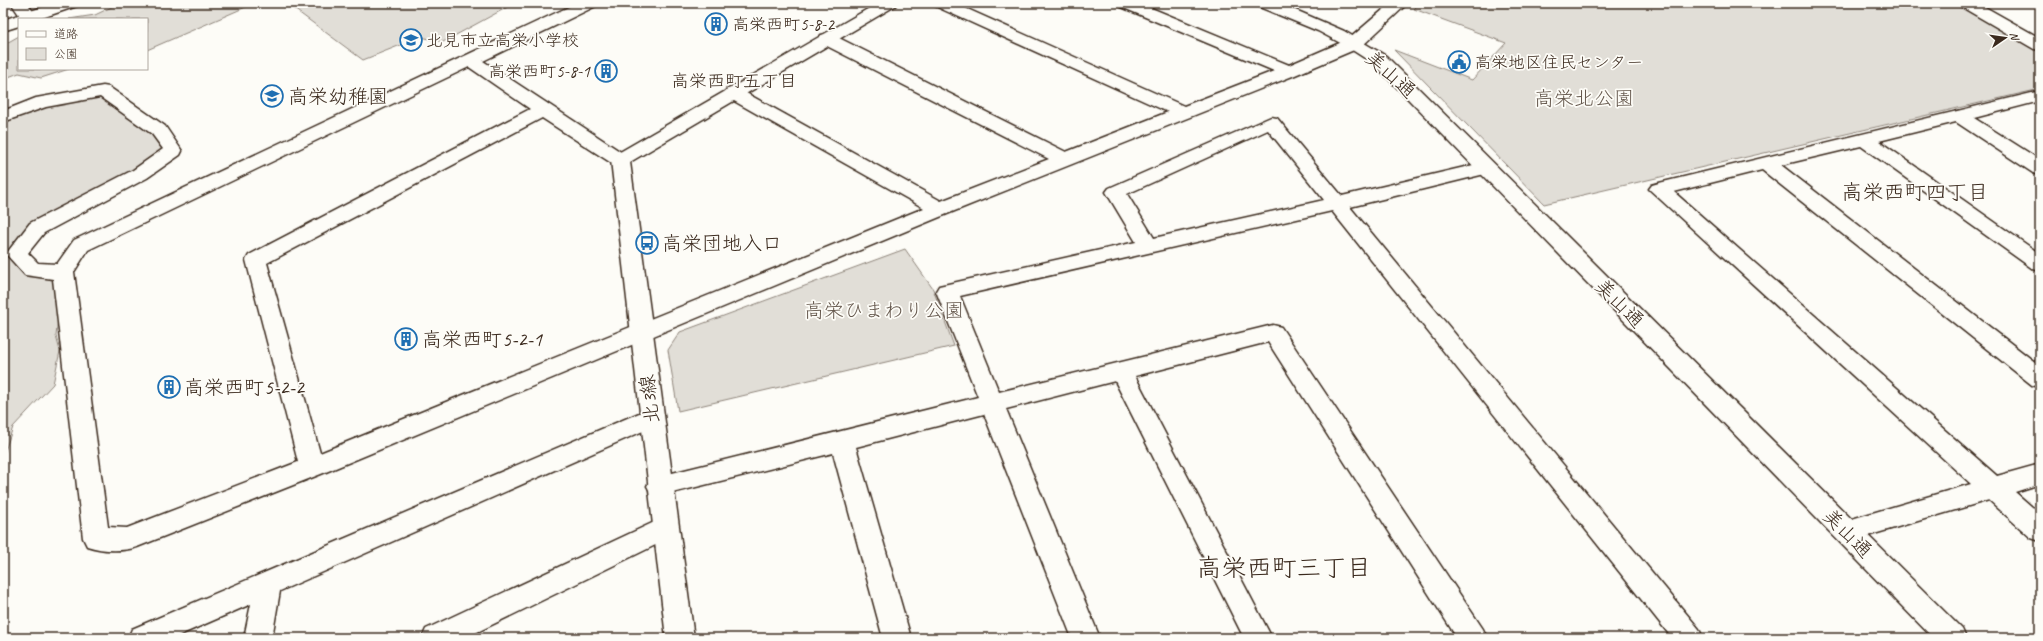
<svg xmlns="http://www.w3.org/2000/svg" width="2043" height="641" font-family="Caveat,'Klee One',sans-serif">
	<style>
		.green { fill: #e1ded7; stroke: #8e847a }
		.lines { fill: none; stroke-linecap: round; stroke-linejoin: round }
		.minor-casing { stroke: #3b2a1e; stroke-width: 3 }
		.tertiary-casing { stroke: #3b2a1e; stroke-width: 3 }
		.minor { fill: #fdfcf7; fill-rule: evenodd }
		.tertiary { fill: #fdfcf7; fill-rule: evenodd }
		.labels { text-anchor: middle; stroke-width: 3.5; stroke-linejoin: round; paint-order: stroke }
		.far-poi-label { font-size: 17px; fill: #3b2a1e; stroke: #fdfcf7; text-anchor: start }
		.far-neighbourhood-label { font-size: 18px; fill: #3b2a1e; stroke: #fdfcf7 }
		.street-label { font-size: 20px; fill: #3b2a1e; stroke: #fdfcf7 }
		.poi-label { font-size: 20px; fill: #3b2a1e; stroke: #fdfcf7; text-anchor: start }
		.park-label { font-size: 20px; fill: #64574c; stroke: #fdfcf7 }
		.neighbourhood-label { font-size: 21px; fill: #3b2a1e; stroke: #fdfcf7 }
		.near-neighbourhood-label { font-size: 25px; fill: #3b2a1e; stroke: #fdfcf7 }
	</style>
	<rect width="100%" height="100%" fill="#fdfcf7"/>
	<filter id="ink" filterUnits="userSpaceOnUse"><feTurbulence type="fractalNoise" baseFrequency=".025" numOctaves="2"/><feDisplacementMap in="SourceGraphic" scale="8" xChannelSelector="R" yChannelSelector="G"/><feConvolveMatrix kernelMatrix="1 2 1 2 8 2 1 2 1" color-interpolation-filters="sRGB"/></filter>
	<g filter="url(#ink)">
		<path class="green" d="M120,3h135l-108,47v-31h-78l26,-4z
			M293,3h222l-72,39 -22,-5 -58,23 -73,-54z
			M1420,3h534l86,49v37l-496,115 -150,-154 78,30 34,-37 -92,-34z
			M19,36v33h50l-28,9 -22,-5 -16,6v-34z
			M103,91l70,60 -136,77 -18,29 44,15 -7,64 4,15 -7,33 -40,43 -10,30v-340z
			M905,249l28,40 21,57 -276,65 -10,-61 12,-18z"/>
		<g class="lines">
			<g class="minor-casing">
				<path id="minor" d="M11,3h16l10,14 -1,2h-14z
					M577,3h21l-2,3 -113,55 144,95 2,4 -2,4 -7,2 -7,-2 -71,-46 -275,145 53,190 604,-245 -197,-111 -3,-4 3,-4 6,-1 6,1 202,112 108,-42 -228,-116 -2,-4 2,-4 6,-1 6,1 233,117 102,-40 -233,-106 -2,-3h21l230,103 90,-35 -155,-65 -2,-3h22l150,62 60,-26 42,-36h17l-47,44 -66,28 -348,139 -626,260 -184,73c-15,5 -35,4 -50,-1l-4,-8 -30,-259 -28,-4 -19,-21 24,-31 103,-53 30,-21 -11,-15 -52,-37 -54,10 -43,15v-11l33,-13 67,-12 6,1 56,39 17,25 -2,4 -33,23 -103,55 -16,20 10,10 19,1 17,-24zM469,67l61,42 -281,146 -3,5 52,202 -171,66 -19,-1 -34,-255 14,-22z
					M1958,3h20l62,35v12l-6,-1 -74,-43z
					M2040,91v10l-66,17 66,42v15l-7,-2 -77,-51 -77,19 161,113v17l-7,-2 -172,-123 -80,19 259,201v22l-8,-3 -270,-215 -88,22 323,284 43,-12v20l-25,8 25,22v27l-9,-3 -42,-38 -142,42 -9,-3 -4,-8 4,-8 133,-39 -322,-295 3,-4 7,-2z
					M1271,117l6,1 65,78 144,-34 7,2 3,4 -3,4 -143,35 349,422 4,9h-31l-340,-427 -372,85 39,96 274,-67 8,2 202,302 4,9h-30l-189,-296 -133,34 137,262h-28l-129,-257 -109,28 94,229h-28l-88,-224 -128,33 55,191h-28l-50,-185 -173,43 -9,-3 -4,-7 4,-7 9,-3 318,-79 -42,-106 3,-5 197,-44 -30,-50 3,-4zM1268,130l56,70 -170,38 -27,-44z
					M651,408l8,2 4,7 -4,7 -379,167 -8,47h-28l7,-34 -78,34h-45l4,-9z
					M665,517l9,3 4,8 -4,8 -209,102h-43l4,-9z"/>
			</g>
			<g class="tertiary-casing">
				<path id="tertiary" d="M55,3h24l-2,3 -38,13h-20v7l-16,5v-11z
					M878,3h19l-2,3 -265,156 64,476h-28l-55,-478 2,-4z
					M1255,3h23l22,9 44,19 42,25 576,573 4,9h-33l-559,-574 -28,-18 -28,-15 -61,-25z"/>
			</g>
			<use href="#minor" class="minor"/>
			<use href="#tertiary" class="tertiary"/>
		</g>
	</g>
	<defs>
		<g id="building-ring" transform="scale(1.15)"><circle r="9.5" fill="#fdfcf7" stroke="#1f6fb2" stroke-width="1.5"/><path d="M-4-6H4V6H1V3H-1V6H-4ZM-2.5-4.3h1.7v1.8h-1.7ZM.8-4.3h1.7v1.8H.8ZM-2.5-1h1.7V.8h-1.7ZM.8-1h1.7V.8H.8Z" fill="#1f6fb2"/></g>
		<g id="school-ring" transform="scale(1.15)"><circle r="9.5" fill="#fdfcf7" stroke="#1f6fb2" stroke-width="1.5"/><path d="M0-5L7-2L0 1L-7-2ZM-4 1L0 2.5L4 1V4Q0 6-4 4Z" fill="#1f6fb2"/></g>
		<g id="civic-ring" transform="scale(1.15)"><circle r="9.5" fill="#fdfcf7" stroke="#1f6fb2" stroke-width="1.5"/><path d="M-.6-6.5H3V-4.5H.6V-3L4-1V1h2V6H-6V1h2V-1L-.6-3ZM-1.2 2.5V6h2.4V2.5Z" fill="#1f6fb2"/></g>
		<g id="bus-ring" transform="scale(1.15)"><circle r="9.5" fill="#fdfcf7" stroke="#1f6fb2" stroke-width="1.5"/><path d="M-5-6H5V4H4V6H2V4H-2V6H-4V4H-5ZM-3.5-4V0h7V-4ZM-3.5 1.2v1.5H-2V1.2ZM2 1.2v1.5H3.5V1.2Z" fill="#1f6fb2"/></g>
	</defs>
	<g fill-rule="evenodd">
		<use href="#building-ring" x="716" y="24"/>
		<use href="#school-ring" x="411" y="40"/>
		<use href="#civic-ring" x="1459" y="62"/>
		<use href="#building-ring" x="606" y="71"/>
		<use href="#school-ring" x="272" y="96"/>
		<use href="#bus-ring" x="647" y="243"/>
		<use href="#building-ring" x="406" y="339"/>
		<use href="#building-ring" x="169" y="387"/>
	</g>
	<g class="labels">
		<g class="far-poi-label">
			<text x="732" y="30">高栄西町5-8-2</text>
			<text x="426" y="46">北見市立高栄小学校</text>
			<text x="1474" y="68">高栄地区住民センター</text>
			<text x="590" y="77" text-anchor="end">高栄西町5-8-1</text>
		</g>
		<g class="far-neighbourhood-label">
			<text x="734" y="87">高栄西町五丁目</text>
		</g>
		<g class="street-label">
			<text transform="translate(1391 74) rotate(42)" y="7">美山通</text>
			<text transform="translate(1620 303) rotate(45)" y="7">美山通</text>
			<text transform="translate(649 399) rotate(-97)" y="7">北3線</text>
			<text transform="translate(1848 533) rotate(45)" y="7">美山通</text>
		</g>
		<g class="poi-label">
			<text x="288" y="103">高栄幼稚園</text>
			<text x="662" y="250">高栄団地入口</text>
			<text x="422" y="346">高栄西町5-2-1</text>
			<text x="184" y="394">高栄西町5-2-2</text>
		</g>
		<g class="park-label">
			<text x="1584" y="105">高栄北公園</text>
			<text x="884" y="317">高栄ひまわり公園</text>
		</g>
		<g class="neighbourhood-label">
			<text x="1915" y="199">高栄西町四丁目</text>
		</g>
		<g class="near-neighbourhood-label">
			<text x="1284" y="576">高栄西町三丁目</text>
		</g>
	</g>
	<rect width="2043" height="641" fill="none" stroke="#fdfcf7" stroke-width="16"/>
	<rect x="8" y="8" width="2027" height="625" fill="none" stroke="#3b2a1e" stroke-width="1.5" filter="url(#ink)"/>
	<rect x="18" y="18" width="130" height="52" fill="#fdfcf7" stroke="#afa8a0"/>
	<rect x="26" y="31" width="20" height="6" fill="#fdfcf7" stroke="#afa8a0"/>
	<text x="54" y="38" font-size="12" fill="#3b2a1e">道路</text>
	<rect x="26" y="48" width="20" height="12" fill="#e1ded7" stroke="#afa8a0"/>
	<text x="54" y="58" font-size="12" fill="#3b2a1e">公園</text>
	<g transform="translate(2005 38) rotate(77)" stroke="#fdfcf7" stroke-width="3" paint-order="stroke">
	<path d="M0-3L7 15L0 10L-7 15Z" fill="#3b2a1e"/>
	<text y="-6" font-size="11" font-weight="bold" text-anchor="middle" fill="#3b2a1e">N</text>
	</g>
</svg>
